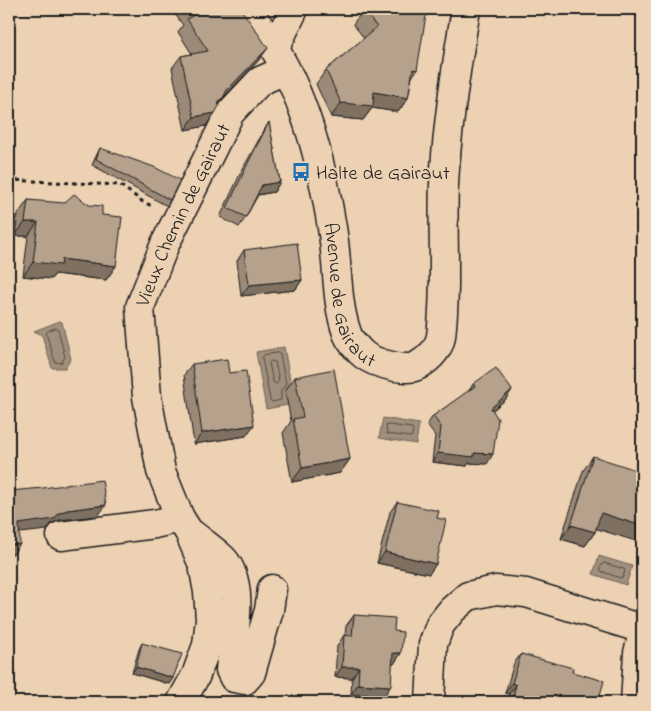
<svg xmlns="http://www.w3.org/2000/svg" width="651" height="711" font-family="'Indie Flower',sans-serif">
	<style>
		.water { fill: #a08f7c; stroke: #6b6156 }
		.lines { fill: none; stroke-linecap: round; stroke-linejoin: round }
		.shore { stroke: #514a42; stroke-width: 1 }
		.minor-casing { stroke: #1c1c1c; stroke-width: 31 }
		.path { stroke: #1c1c1c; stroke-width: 3; stroke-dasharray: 4 4; stroke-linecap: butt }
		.minor { stroke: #ecd1b3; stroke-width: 28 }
		.wall { fill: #9c8a78; stroke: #1c1c1c }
		.shaded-wall { fill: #7f7162; stroke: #1c1c1c }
		.building { fill: #b5a18c; stroke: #1c1c1c }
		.labels { text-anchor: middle; stroke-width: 4; stroke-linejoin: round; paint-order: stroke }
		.poi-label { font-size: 20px; fill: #1c1c1c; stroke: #ecd1b3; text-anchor: start }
		.street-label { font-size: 20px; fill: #1c1c1c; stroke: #ecd1b3 }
	</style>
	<rect width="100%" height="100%" fill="#ecd1b3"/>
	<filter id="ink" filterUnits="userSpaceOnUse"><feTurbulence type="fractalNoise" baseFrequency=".02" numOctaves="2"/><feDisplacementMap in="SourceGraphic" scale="10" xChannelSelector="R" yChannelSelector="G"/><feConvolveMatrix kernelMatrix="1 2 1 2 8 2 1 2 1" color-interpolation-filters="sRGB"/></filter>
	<g filter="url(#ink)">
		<path class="water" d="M60,321l2,1 9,37 -6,9h-13l-10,-33 -8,-4z
			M284,347l8,43 -4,15 -22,4 -10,-57z
			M383,418l36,6 -3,20 -37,-6z
			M599,556l33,10 -6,19 -33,-11z"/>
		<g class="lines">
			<path class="shore" d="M56,328l2,1 7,28 -4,6 -6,-1 -9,-29 2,-2z
				M278,353l2,2 6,29 -5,6v10l-9,2 -2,-2 -8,-42 2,-3z
				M271,361l4,1 4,19 -3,3 -3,-2 -4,-19z
				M389,425l23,3 1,3 -1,5 -2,1 -23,-3 -1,-8z
				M604,563l20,6 1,2 -2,6 -3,1 -19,-7 -1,-3z"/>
			<g class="minor-casing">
				<g id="minor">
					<path id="s1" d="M246,9c10,13 20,25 28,39 34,56 49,122 59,186 5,32 3,69 14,99 2,7 12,18 17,22 10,8 42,17 53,11 12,-7 22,-16 24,-30 6,-51 1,-102 3,-152 3,-59 12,-117 22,-175"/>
					<path d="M275,48l19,-39"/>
					<path d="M192,534c10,8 22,16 31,25 23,24 10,80 7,111l4,8 11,2 6,-7 18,-63 3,-21"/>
					<path d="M61,536l94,-12 25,-6"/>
					<path id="s2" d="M181,702l15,-27 11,-30 3,-26 -2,-27 -5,-27 -14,-33 -9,-14 -19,-47 -14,-74 -7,-90 25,-63 65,-131 30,-32 25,-11"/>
					<path d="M430,702l3,-58 7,-19 12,-15 16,-14 28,-6 30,3 116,36"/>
					<path d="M635,702l3,-49 4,-16"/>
				</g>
			</g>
			<path class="path" d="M9,180l111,5 23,17 9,4"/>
			<use href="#minor" class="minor"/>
		</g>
		<path class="wall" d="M171,9h70l18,51 -37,39 -16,27 -21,4 -13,-62 9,-12 11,-2 -14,-22 5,-7z
			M364,9l48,68 -4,21 -10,14 -26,-4 -9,12 -32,-3 -15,-33 10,-14 38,-32 -11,-14z
			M269,122l11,60 -6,10 -16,3 -12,22 -7,10 -19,-10 21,-45 22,-40z
			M100,148l70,52 -3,6 -75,-41 5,-11z
			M28,200l74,15 14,51 -10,14 -51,-6 -4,5 -28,-3 5,-40h-13l3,-22z
			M244,250l58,30 -7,10 -54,6 -4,-35z
			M192,364l37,9 17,63 -52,8 -10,-69z
			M295,377l55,82 -10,14 -48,9 -9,-49 8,-12 -6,-30z
			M473,384l33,15 -14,12 -5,53 -18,-1 -2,3 -35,-4 3,-26 -8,-11 6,-9 36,-25z
			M593,456l3,73 -1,3 -10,14 -24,-7 22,-68z
			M397,502l40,16 -1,46 -7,10 -52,-11 13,-51z
			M354,615l40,16 7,22 -7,11h-2l-8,32 -33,-2 1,-16 -17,-1 2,-31 7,-11h1l1,-9z
			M142,643l31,35 -4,6 -37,-11 7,-24z
			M521,654l51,18 26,30h-91l2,-8 -4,-1 9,-30z"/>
		<path class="shaded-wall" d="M268,48l-9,12 -37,39 -8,11 4,-9 9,-11z
			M413,69l4,1 -10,14z
			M374,92l34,6 -10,14 -26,-4 -9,12 -32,-3 10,-14z
			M215,113l-9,13 -21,4 9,-13z
			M280,182l-6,10 -18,3 6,-10z
			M25,222h13l-10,14h-13z
			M62,259l54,7 -10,14 -51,-6 -4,5 -28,-3 10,-14z
			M302,280l-7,10 -54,6 8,-11z
			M512,390l-6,9 -22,18 7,-9z
			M254,425l-8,11 -52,8 8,-11z
			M438,453h36l19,1 -6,10 -18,-1 -2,3 -35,-4z
			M350,459l-10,14 -48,9 10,-14z
			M106,505l-8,11 -39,4 -8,4 -4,6 -35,4 7,-10 40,-11 8,-3z
			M601,513l41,13v17l-51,-16z
			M571,525l24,7 -10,14 -24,-7z
			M20,544l-7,10 -4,1v-10z
			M385,552l51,12 -7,10 -52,-11z
			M393,653h8l-7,11h-8z
			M136,667l37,11 -4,6 -37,-11z
			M342,667h17l-7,11 -17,-1z
			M512,683l4,2 -7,9 -4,-1z
			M358,684l33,2 -7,10 -33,-2z
			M513,696l18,6h-22z"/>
		<path class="building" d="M189,9h52l27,39 -41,42 -4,8 -5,3 1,5 -4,7 -21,4 -13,-61 27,-5 -21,-32 7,-4z
			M364,9h63l-10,61 -4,-1 -5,29 -34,-6 -1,14 -32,-3 -15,-33 51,-43 -14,-17z
			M269,122l11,60 -18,3 -16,32 -19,-9 21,-45z
			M100,148l54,19 26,13 -10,20 -74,-41z
			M74,194l15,11 13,1v9l20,2 -6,49 -54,-7 -1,6 -28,-3 5,-40h-13l3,-22 36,3z
			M297,243l5,37 -53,5 -5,-35z
			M227,359l2,14 17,-2 8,54 -52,8 -10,-69z
			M496,368l16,22 -21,18 7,11 -5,35 -19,-1v4l-36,-4 3,-26 -8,-11 42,-30 -2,-2z
			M334,369l16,90 -48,9 -9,-49 10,-2 -8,-40z
			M593,456l49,16v54l-41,-13 -6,19 -24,-7z
			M102,480l4,25 -39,5 -8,3 -5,6 -35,5 1,20 -11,1v-54l34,-3z
			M397,502l42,9 -2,7 9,2 -10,44 -51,-12z
			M354,615l41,3 -1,13 9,1 -2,21h-8l-2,33 -33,-2 1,-17h-17l2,-32 8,1z
			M142,643l40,11 -9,24 -37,-11z
			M521,654l52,14 -1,4 32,9 -6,21h-67l-18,-6 3,-11 -4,-2z"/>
	</g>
	<defs>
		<g id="bus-bare" transform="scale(1.5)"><path d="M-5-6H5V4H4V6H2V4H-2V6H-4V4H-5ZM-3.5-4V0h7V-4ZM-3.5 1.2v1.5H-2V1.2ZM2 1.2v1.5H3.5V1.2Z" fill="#1f6fb2" stroke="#ecd1b3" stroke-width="2.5" paint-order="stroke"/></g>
	</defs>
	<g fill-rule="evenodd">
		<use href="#bus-bare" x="301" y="172"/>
	</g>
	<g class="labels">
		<g class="poi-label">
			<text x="316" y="179">Halte de Gairaut</text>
		</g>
		<g class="street-label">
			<text dy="7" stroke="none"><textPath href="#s2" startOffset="514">Vieux Chemin de Gairaut</textPath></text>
			<text dy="7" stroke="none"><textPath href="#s1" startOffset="309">Avenue de Gairaut</textPath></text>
		</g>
	</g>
	<rect width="651" height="711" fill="none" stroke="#ecd1b3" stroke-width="30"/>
	<rect x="15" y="15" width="621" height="681" fill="none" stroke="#1c1c1c" stroke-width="2" filter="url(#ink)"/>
</svg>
